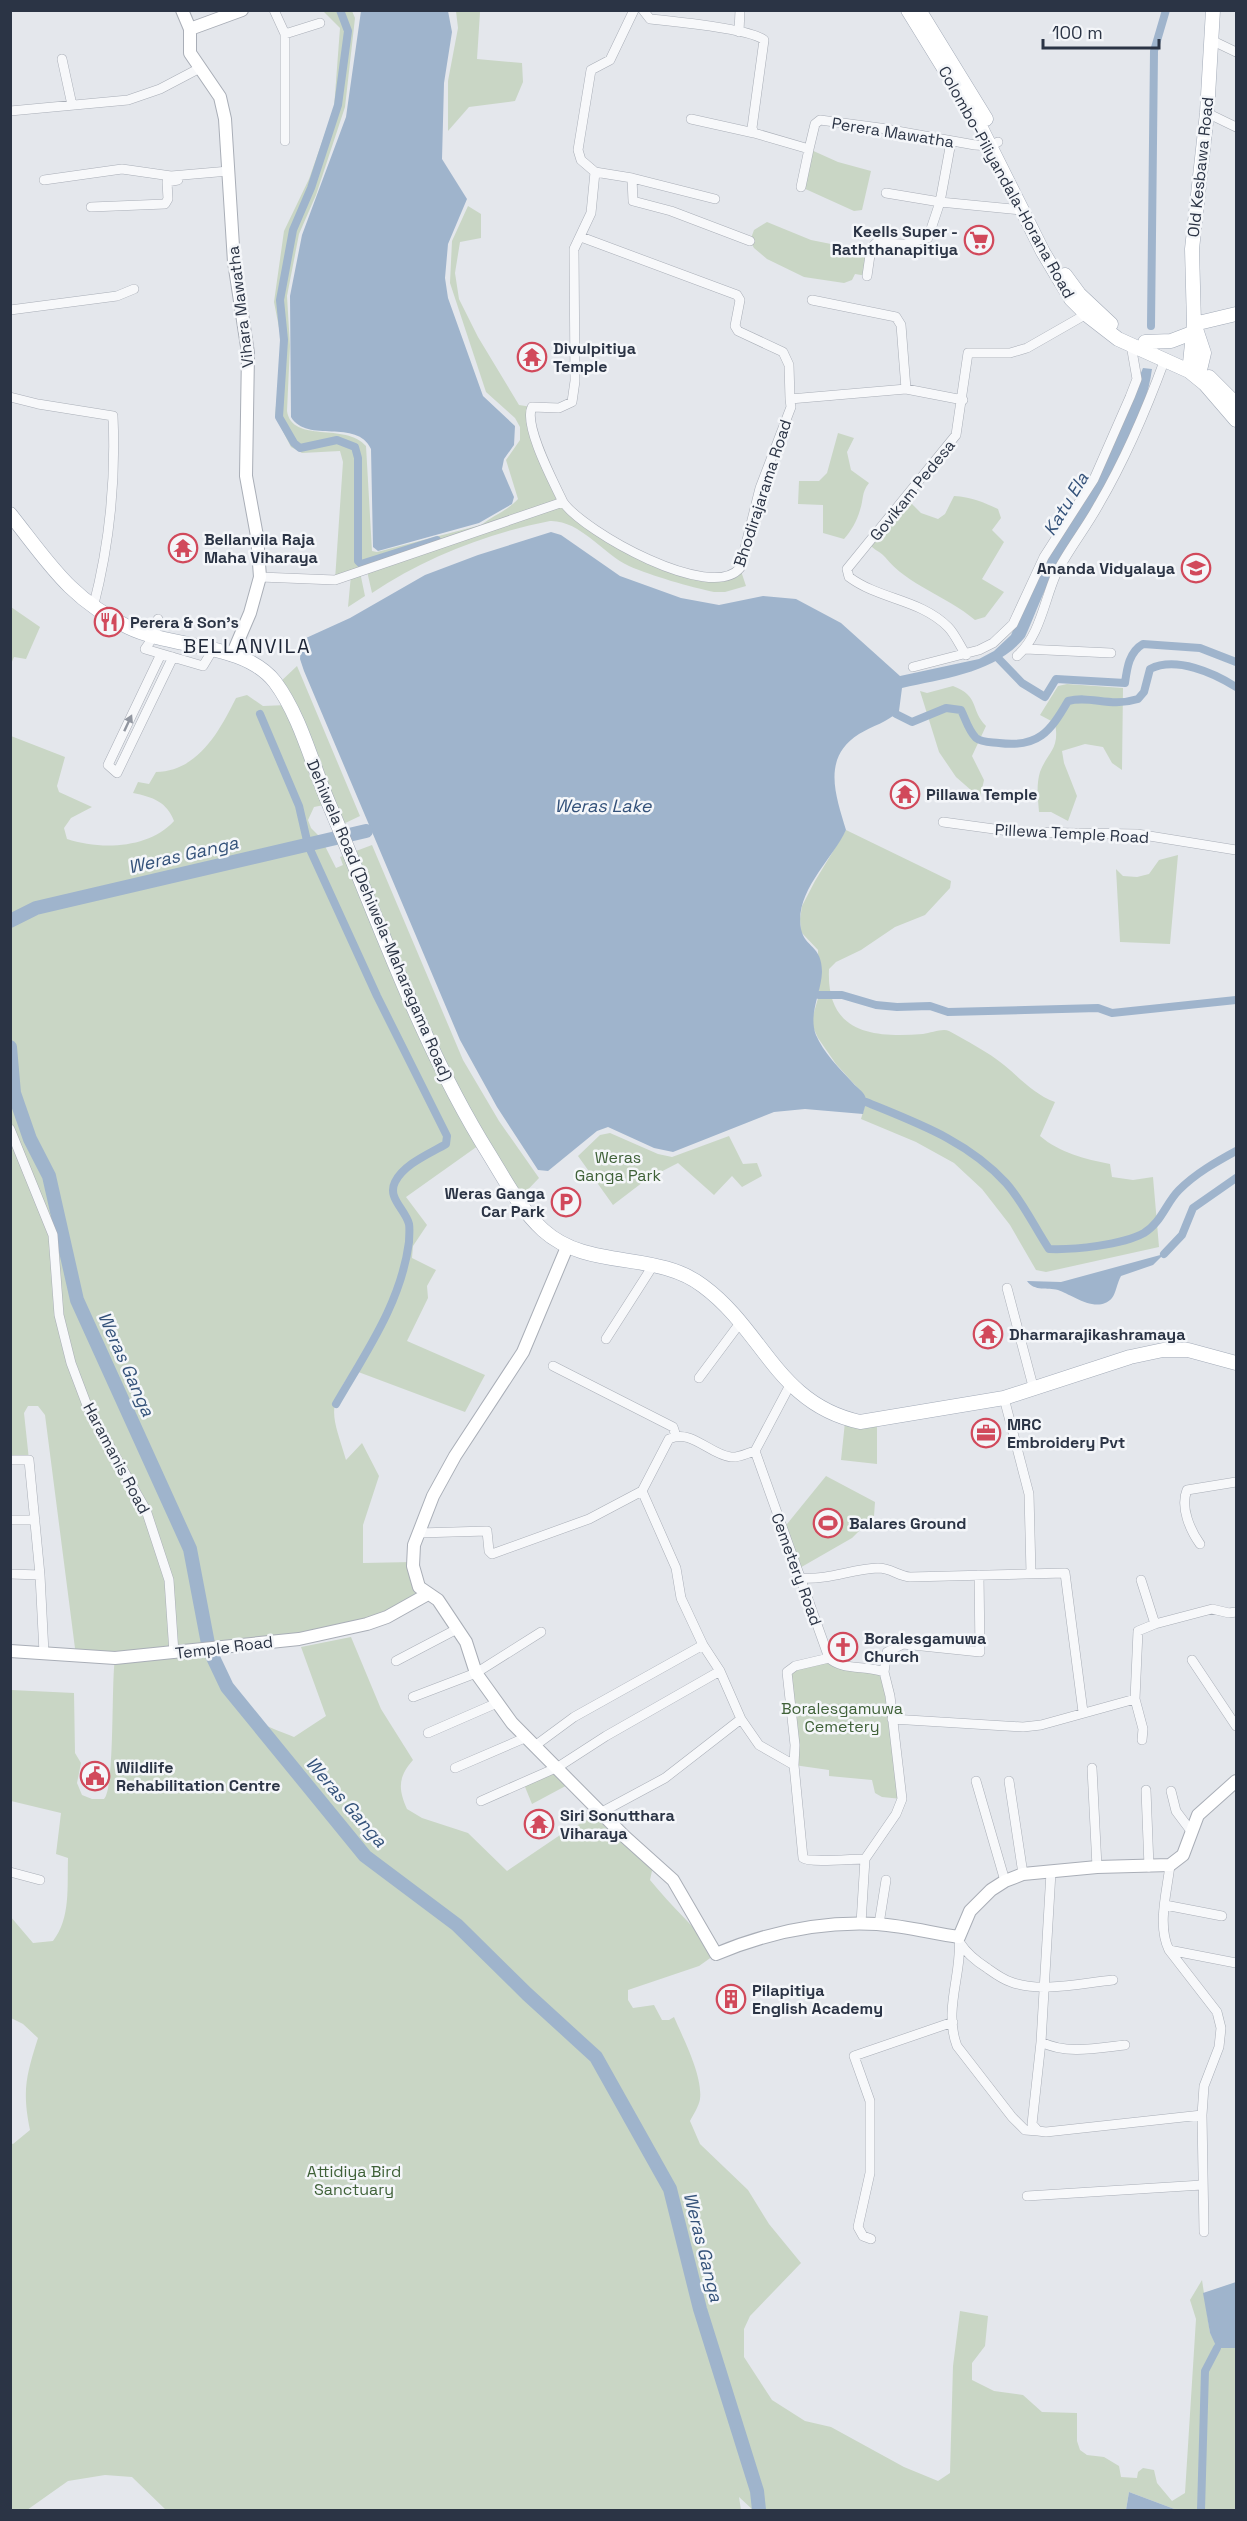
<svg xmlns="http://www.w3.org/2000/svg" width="1247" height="2521" font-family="'Space Grotesk',sans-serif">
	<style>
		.green { fill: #c9d6c5 }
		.water { fill: #9fb4cc }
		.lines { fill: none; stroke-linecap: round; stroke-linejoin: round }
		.canal { stroke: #9fb4cc; stroke-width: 8 }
		.river { stroke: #9fb4cc; stroke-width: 14 }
		.street-casing { stroke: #a9aeb7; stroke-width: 10 }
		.secondary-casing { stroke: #a9aeb7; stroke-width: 14 }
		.primary-casing { stroke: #a3abb8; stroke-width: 15 }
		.street { stroke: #f7f8fa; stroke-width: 9 }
		.secondary { stroke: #fff; stroke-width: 12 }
		.primary { stroke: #fff; stroke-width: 14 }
		.oneway { fill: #9196a0 }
		.labels { text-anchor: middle; stroke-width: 5; stroke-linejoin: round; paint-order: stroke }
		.street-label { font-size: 16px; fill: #2b3445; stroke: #f4f6f9 }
		.poi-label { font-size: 16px; font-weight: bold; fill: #2b3445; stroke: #f4f6f9; text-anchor: start }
		.park-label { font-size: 16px; fill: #3f6138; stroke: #f4f6f9 }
		.water-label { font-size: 18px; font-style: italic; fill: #34527a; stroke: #f4f6f9 }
		.quarter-label { font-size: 20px; letter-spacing: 1.5px; fill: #1d2536; stroke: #f4f6f9 }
	</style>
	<rect width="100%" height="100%" fill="#e4e7ec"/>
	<path class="green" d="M323,11h29l3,7 -10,89 -29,88 -17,39 -12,62 3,50 -3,65c5,33 59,11 79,35l6,105 5,1 104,-27c13,-10 26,-14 37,-26l-12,-39 14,-20v-13l-5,-9 -29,-26 -36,-109 2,-42 16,-35 13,8v24l-21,4 -5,31 4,26 19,38 41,68 13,2 -3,12 34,82 70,52 76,25 31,-10 6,18 -21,6h-11c-24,-5 -62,-16 -85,-26 -26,-12 -49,-46 -79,-45 -62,12 -126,37 -178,72l-5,-22 -7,1 5,24 -17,11 3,-32 -16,5 8,-118 -3,-11 -38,2 -11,-6 -16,-31 7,-73 -8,-41 10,-71 25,-52 25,-71 6,-80z
		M456,11l24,1 -3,47 45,4 1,19 -8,19 -46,6 -21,24v-50l10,-53z
		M809,149l29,13 33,9 -9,39 -8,1 -53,-24z
		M767,222l44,18 60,12 -4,24 -12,-2 -3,6 -8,3 -40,-6 -37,-18 -13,-11 -4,-7 4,-11z
		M838,433l16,5 -7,14 4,18 18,13c-8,10 -5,16 -9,27 -3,11 -9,21 -16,29l-21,-6v-28l-25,-1 1,-23h20l8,-8z
		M954,496c17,1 29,6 44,13l3,9 -9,12 12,12 -22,37 22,13 -19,25 -10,3c-28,-24 -68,-35 -90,-63 -6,-7 -12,-6 -16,-15l37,-44 15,15 17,6 7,-5z
		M11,607l29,20 -14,32 -12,-2 -3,7z
		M297,666l63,150 -21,10 -10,-22 -15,3 -6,13 3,8 10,10 15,30 7,-3 -3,-8 32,-12 91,215 36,61 40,57 -21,22 -36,-57 -76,54 21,28 -14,21 -1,12 24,12 -9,16 1,12 -21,43 78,34 -20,37 -112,-42c-29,38 -19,48 -7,90l16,-17 17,33 -16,49v38l49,-1 11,29 -36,26 -178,33c8,24 23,50 43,67 10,9 29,14 42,20l32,-21 -25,-69 50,-10 30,72 32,51c-15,17 -15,29 -6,49l15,9 46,15 39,38 56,-38 37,-20 53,53 -3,14c22,27 45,47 66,74l-17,12 -71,24v10l5,8 21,-3 8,15h7l5,-3c9,21 29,59 26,82 -1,7 -7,16 -10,22l10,23 48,46 21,34 32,39 -51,53 -6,13v28l28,43 33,21 26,6 73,40 34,14 12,-8 3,-107 7,-55 28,5 -3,30 -13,17v17l22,11 29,4 19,17 35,1v28l3,9 7,5 17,2 15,9 2,11 16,1 1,-6 5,-4 11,2 3,13 15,18 13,-8 11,-174 -6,-19 12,-20 8,53 8,15h18v162h-59l-48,-18 -3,18h-373l-14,-13 2,13h-575l-34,-33 -27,-2 -37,6 -41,29h-16v-367l2,1 17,-14c-8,-39 -4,-54 8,-92l-15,-14 -12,-6 -1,-102 23,27 20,-2c18,-23 14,-55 15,-83l-12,-4 5,-41 -50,-12v-111l63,3 1,60 6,10 -4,20 5,12 10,4h12c11,-11 7,-115 11,-141l-39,-2 -31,-241 -7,-9h-10l-4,7 5,47h-18v-724l54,21 -8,29 2,6 33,15 -21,11 -7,10 3,11c33,11 82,10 107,-18 -7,-19 -21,-24 -41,-28l5,-11 11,2 7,-12c42,-1 63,-40 80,-74l11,-3 16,11 24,-1 -10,-20z
		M1067,684l56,4 -1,82 -10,-7 -9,-16 -18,-3 -23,7 2,12 13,33 -9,25 -17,-9h-12c-1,-13 -3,-27 1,-40 8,-21 20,-22 15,-49l-15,-8 18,-29z
		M953,686c27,10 17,24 33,40l-14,30 12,24 -4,18 -24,-21 -17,-25 -19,-61 7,2z
		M846,830l105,51 -1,7 -25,27 -30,12 -34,23 -25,12 -7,7c-3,64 43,69 94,65 8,-1 20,-6 26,-3 18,10 39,21 55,34 17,14 30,29 51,37l-15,34c20,17 45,23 70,28l2,13 21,3 20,-3 6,70 -113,25 -10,-2 -26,-45 -28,-36 -28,-26 -38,-21 -55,-23 5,-17 -2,-7 -28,-31 -18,-26 -5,-11 -1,-8 7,-24 -1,-45 -17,-18 -1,-13 2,-13 13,-25z
		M1178,855l-8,89 -50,-2 -4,-73 7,7 14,1 12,-3 10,-14z
		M610,1133l48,21 14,3 57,-21 14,28 14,-1 5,13 -20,11 -10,-11 -18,19 -36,-32 -31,16 -34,26 -35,-49 22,-21z
		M845,1422l32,2v40l-36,-4z
		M826,1476l49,26 -1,14 -22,22 -54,31 -15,-40z
		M829,1658l55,14 18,127 -20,-2 -7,-4 -3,-13 -43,-4v-6l-35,-5 -8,-85 9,-14z
		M558,1767l15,15 -41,22 -9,-22z"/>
	<path class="water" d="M361,11h87l4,21 -8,51 -2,76 25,40 -19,45 -3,34 3,20 35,98 32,30 -1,19 -10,14 -2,10 12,28 -2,7 -33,19 -101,28 -5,-4 -2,-98c-14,-31 -64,-5 -80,-32l-1,-121 12,-61 44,-118z
		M1143,368l9,1c-9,68 -63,142 -97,201 -12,21 -20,45 -30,67 -29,36 -80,41 -123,51l-3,23c-11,11 -27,15 -40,23 -38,24 -23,62 -13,96 -14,30 -52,62 -45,99 4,19 21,16 21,43 -1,22 -14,42 -6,63 7,17 24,34 37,48 3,4 10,8 12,13 3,6 -1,12 -2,18l-58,-5 -31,3 -101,40 -19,-4 -46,-21 -11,4 -49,40 -10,-1 -41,-63 -37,-67 -156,-369 -4,-12 1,-14 5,-7 44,-20 75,-43 53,-20 73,-23 10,3 59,41 61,22 38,7 44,-9 33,3 45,24 59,53 79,-17 15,-8 17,-16 30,-67 56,-92z
		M1164,1254l-11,11 -32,11c-4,7 -5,17 -9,22 -15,17 -41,-4 -54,-8 -11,-3 -23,2 -31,-9l34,1z
		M1236,2282v66h-19l-7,-15 -7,-40z
		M1129,2492l48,18h-51z"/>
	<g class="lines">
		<path class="canal" d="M340,10l8,21 -10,74 -27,83 -18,42 -13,70 4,40 -5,77 15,26 6,5 37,-8 18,7 3,11v103l3,3 76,-24
			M1151,326l3,-275 12,-41
			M996,656l26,27 23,14 11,-18 69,4c2,-15 4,-31 18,-39l57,4 36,14
			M260,714l39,92 9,39 69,151 70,140 -1,8c-17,10 -42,20 -51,38 -8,16 10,27 14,42 1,5 0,13 0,18 -8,61 -43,110 -73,162
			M896,714l16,8 34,-14 15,2c5,10 7,20 15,28 6,5 16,4 23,5 39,5 51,-11 69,-42 24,-6 41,7 70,-2l6,-7 6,-23c26,-13 64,4 86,18
			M10,919l1,1
			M819,995h23l34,10 21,2 33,-1 18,6 150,-4 14,5 124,-13
			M866,1102c51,21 102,39 140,81 17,19 29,45 43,66 25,1 73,-4 95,-16 17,-10 22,-30 35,-43 17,-17 37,-28 57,-39
			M1164,1254l18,-19 11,-27 43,-30
			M1201,2510l4,-139 12,-23"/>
		<path class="river" d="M10,921l26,-13 330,-77
			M10,1047l4,46 16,46 19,37 28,124 113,249 19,100 18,38 138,169 92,69 70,69 69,63 74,132 30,120 57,182 2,19"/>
		<g class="street-casing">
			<path id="street" d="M274,10l11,24v107
				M643,10l7,9c21,2 101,10 114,21l-12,88 2,5 55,16 -8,38
				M739,32l1,-22
				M285,34l35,-11
				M1211,40l25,12
				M62,59l10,46
				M10,111l118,-11 32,-11 40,-21
				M1207,113l29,14
				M691,119l63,14
				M809,149l6,-25 5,-4 60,8 95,17 15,1 8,-4
				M595,172l37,6 83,21
				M632,178l1,23 38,10 79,30
				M44,180l78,-11 49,7 58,-5
				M886,193l54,9 11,-60
				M91,207l74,-3 3,-5 -1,-17 11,-2
				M581,237l156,58 3,5 -5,26 3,5 45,21 6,13 1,34
				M867,276l4,-28 5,-5 28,1 24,-6 12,-36 82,8
				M812,300l84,17 5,8 5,64
				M10,310l107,-14 17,-7
				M10,397l28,7 75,12c3,66 -3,127 -20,192
				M563,502c-9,-19 -40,-77 -31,-95l27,1 13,-6 3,-21 -1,-132 17,-36 4,-41 -14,-12 -3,-10 13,-80 19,-10 24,-50
				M260,577l75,3 228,-78c21,30 148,101 177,66l20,-80 31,-81 -1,-8 116,-10 57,11
				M158,619l-4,17 -9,13 58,17 9,-15
				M1025,649l86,4
				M161,654l-53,111 9,8 56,-116
				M966,655c-6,-9 -11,-21 -18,-28 -28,-28 -68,-27 -99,-50l-2,-8 109,-134 12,-82h42l17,-5 63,-36
				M1017,656c23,-20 27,-55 39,-82 12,-24 30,-46 43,-70 27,-46 48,-96 66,-145
				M913,667l66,-17 14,-7 20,-19 31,-67 50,-78 36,-82 7,-18 -6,-34
				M943,822l73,10 121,2 99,16
				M10,1129l43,106 6,80 12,48 17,45 58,102 23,70 5,73
				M1007,1288l27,102
				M606,1339l48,-75
				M553,1366l120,61 3,9
				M699,1378l41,-55
				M790,1385l-35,66c-8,2 -16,7 -24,6 -21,-2 -40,-29 -62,-18l-27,52 34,77 5,30 22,47 17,26 21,48 18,26 35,20 9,93c6,5 49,1 62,1
				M1004,1398l25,96 2,79
				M755,1451l74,207 -34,8 -8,6 8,73 -1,20
				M10,1460h19l11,115 4,78
				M10,1520h25
				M419,1533l68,-2 2,20 3,3 97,-35 53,-28
				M1200,1544c-10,-14 -20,-37 -13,-54l49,-8
				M10,1574l30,1
				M801,1578c29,2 50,-9 77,-10 13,0 20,8 32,9l155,-4 18,139
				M1141,1580l14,44 -17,7 -3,68 8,30 -1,11
				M1155,1624l57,-15 17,4 7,-1
				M829,1658c14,13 37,7 55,14l6,24 12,103 -6,15 -31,45 -4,64
				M1192,1660l44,66
				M396,1661l61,-32
				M884,1672l3,-20 16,-8 77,8 -1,-77
				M413,1697l63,-24 65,-41
				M892,1719l131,8 18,-2 94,-26
				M428,1733l69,-30
				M536,1745l38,-28 129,-72
				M455,1768l72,-31
				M1092,1768l5,99
				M976,1781l29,100
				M1009,1781l14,93
				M1146,1790l3,77
				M1171,1791l5,20 15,20
				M481,1801l77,-34 48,-31 114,-65
				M600,1813l65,-35 76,-59
				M1170,1865c-3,27 -13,60 -1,85l67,13
				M10,1872l30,8
				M1051,1872l-10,170 -9,82 6,7 8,1 156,-17 2,117
				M1165,1905l57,11
				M879,1924l7,-44
				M959,1937c4,35 -16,72 -2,109l55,71 13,13 13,1
				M960,1943c7,11 16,18 27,25 7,5 15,11 24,14 30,11 71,1 102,-2
				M1169,1950l48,62 4,16 -2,19 -15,39 -2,29
				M1041,2042c26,13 57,6 84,3
				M1027,2196l175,-11
				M871,2239l-8,-3 -5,-9 12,-54v-72l-16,-45 99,-34"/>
		</g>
		<g class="secondary-casing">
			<path id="secondary" d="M182,10l8,19v24l30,44 5,22 9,143 14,91 -2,123 11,60 3,41 -10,36 -18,42
				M190,29l52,-19
				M567,1247l-44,105 -68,104 -22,40 -19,49 -1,21 6,21 19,13 28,42 10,31 36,50 112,113 49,44 43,74c50,-21 106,-33 161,-30 28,2 55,9 82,13l11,-26 21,-21 14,-9 18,-7 74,-7 73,-2 13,-10 15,-40 38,-34
				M10,1651l105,7 184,-19 68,-15 20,-7 41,-23"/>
		</g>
		<g class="primary-casing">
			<path id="primary" d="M908,10l74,120 61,122 28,47 16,16 31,24 71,32 16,13 31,36
				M919,10l67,109
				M1065,275l14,19 32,30
				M1194,324l42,-10
				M1195,326l9,27 -4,17
				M1145,342l26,-1 21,-8
				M1190,363l4,-39 -2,-75 15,-136 6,-103
				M1209,377l27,27
				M10,514c39,49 59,84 118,113 45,22 116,15 147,55 26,35 37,83 54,122 50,117 92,241 160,350 16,26 31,55 54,76 45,41 113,20 160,56 61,45 74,118 157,136l144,-24 126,-41 33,-7h25l48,13"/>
		</g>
		<use href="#street" class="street"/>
		<use href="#secondary" class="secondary"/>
		<use href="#primary" class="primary"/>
	</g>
	<defs><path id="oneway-solid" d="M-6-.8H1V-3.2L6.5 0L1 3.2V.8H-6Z" transform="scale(1.5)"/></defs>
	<use class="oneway" href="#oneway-solid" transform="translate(128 723) rotate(-65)"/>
	<defs>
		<g id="supermarket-ring" transform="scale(1.5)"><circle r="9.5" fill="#f4f6f9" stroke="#d1495b" stroke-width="1.5"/><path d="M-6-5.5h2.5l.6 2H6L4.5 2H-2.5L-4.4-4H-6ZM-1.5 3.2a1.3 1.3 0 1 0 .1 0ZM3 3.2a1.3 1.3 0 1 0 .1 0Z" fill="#d1495b"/></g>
		<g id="temple-ring" transform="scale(1.5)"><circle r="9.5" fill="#f4f6f9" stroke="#d1495b" stroke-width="1.5"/><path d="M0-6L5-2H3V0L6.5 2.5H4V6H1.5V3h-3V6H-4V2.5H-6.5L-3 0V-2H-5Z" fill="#d1495b"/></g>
		<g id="school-ring" transform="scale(1.5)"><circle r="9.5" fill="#f4f6f9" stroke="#d1495b" stroke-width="1.5"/><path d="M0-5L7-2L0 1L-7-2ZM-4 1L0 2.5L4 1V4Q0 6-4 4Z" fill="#d1495b"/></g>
		<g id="restaurant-ring" transform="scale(1.5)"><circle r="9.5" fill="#f4f6f9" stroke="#d1495b" stroke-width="1.5"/><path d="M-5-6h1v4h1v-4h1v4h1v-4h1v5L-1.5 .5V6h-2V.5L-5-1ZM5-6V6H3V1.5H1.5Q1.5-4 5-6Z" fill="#d1495b"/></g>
		<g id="parking-ring" transform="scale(1.5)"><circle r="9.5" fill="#f4f6f9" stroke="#d1495b" stroke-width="1.5"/><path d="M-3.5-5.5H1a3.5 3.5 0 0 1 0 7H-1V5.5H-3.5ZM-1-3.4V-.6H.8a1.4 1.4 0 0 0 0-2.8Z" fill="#d1495b"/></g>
		<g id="office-ring" transform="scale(1.5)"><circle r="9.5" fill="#f4f6f9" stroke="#d1495b" stroke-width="1.5"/><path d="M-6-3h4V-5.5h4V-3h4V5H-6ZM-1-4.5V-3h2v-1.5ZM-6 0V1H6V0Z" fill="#d1495b"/></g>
		<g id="stadium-ring" transform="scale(1.5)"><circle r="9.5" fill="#f4f6f9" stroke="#d1495b" stroke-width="1.5"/><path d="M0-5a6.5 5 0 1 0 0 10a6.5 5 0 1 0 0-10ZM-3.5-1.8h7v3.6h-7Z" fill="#d1495b"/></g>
		<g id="church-ring" transform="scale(1.5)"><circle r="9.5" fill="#f4f6f9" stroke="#d1495b" stroke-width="1.5"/><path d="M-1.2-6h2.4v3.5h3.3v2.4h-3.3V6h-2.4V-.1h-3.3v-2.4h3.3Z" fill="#d1495b"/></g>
		<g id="civic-ring" transform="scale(1.5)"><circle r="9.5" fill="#f4f6f9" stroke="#d1495b" stroke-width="1.5"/><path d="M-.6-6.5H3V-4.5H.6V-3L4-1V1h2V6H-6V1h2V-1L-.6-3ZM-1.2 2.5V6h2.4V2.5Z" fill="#d1495b"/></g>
		<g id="building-ring" transform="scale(1.5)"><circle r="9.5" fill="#f4f6f9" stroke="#d1495b" stroke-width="1.5"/><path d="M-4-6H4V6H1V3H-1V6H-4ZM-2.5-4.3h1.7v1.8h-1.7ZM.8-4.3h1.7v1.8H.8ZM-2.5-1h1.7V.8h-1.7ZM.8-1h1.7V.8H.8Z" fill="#d1495b"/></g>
	</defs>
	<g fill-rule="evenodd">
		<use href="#supermarket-ring" x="979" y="240"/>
		<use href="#temple-ring" x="532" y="357"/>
		<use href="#temple-ring" x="183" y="548"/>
		<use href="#school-ring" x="1196" y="568"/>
		<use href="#restaurant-ring" x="109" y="622"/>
		<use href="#temple-ring" x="905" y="794"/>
		<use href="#parking-ring" x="566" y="1202"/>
		<use href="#temple-ring" x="988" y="1334"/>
		<use href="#office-ring" x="986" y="1433"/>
		<use href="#stadium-ring" x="828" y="1523"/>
		<use href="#church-ring" x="843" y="1647"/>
		<use href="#civic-ring" x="95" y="1776"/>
		<use href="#temple-ring" x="539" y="1824"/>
		<use href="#building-ring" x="731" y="1999"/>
	</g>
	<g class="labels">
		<g class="street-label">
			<text transform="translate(893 132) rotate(9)" y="6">Perera Mawatha</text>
			<text transform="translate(1200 167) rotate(-84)" y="6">Old Kesbawa Road</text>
			<text transform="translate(1007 182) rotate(61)" y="6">Colombo-Piliyandala-Horana Road</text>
			<text transform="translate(240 307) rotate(-97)" y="6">Vihara Mawatha</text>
			<text transform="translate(912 490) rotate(-51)" y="6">Govikam Pedesa</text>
			<text transform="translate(762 493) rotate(-72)" y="6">Bhodirajarama Road</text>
			<text transform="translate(1072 833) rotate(3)" y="6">Pillewa Temple Road</text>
			<text transform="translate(380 920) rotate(67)" y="6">Dehiwela Road (Dehiwela-Maharagama Road)</text>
			<text transform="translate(117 1458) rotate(62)" y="6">Haramanis Road</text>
			<text transform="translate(797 1569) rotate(70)" y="6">Cemetery Road</text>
			<text transform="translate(224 1647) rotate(-7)" y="6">Temple Road</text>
		</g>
		<g class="poi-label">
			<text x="958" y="237" text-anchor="end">Keells Super -<tspan x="958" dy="18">Raththanapitiya</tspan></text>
			<text x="553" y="354">Divulpitiya<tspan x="553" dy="18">Temple</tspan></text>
			<text x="204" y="545">Bellanvila Raja<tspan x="204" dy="18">Maha Viharaya</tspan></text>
			<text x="1175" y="574" text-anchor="end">Ananda Vidyalaya</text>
			<text x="130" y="628">Perera &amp; Son's</text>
			<text x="926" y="800">Pillawa Temple</text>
			<text x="545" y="1199" text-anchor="end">Weras Ganga<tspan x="545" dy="18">Car Park</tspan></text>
			<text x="1009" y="1340">Dharmarajikashramaya</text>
			<text x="1007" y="1430">MRC<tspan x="1007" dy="18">Embroidery Pvt</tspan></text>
			<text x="849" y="1529">Balares Ground</text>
			<text x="864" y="1644">Boralesgamuwa<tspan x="864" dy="18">Church</tspan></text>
			<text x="116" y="1773">Wildlife<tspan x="116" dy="18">Rehabilitation Centre</tspan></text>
			<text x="560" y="1821">Siri Sonutthara<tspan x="560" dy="18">Viharaya</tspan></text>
			<text x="752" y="1996">Pilapitiya<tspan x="752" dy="18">English Academy</tspan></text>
		</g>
		<g class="park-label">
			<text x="618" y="1163">Weras<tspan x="618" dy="18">Ganga Park</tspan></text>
			<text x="842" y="1714">Boralesgamuwa<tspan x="842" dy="18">Cemetery</tspan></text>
			<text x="354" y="2177">Attidiya Bird<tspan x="354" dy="18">Sanctuary</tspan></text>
		</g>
		<g class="water-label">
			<text transform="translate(1066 504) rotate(-59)" y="6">Katu Ela</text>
			<text x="603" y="812">Weras Lake</text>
			<text transform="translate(183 855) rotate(-13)" y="6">Weras Ganga</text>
			<text transform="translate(126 1364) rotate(66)" y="6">Weras Ganga</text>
			<text transform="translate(346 1802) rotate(49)" y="6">Weras Ganga</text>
			<text transform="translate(703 2247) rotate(76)" y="6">Weras Ganga</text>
		</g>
		<g class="quarter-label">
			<text x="247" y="653">BELLANVILA</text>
		</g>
	</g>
	<rect width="1247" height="2521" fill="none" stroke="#2b3445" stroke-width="24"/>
	<path d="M1043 39v9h116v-9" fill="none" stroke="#2b3445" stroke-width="3"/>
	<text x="1052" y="39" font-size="18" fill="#2b3445" stroke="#f4f6f9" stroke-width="4.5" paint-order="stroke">100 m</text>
</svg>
